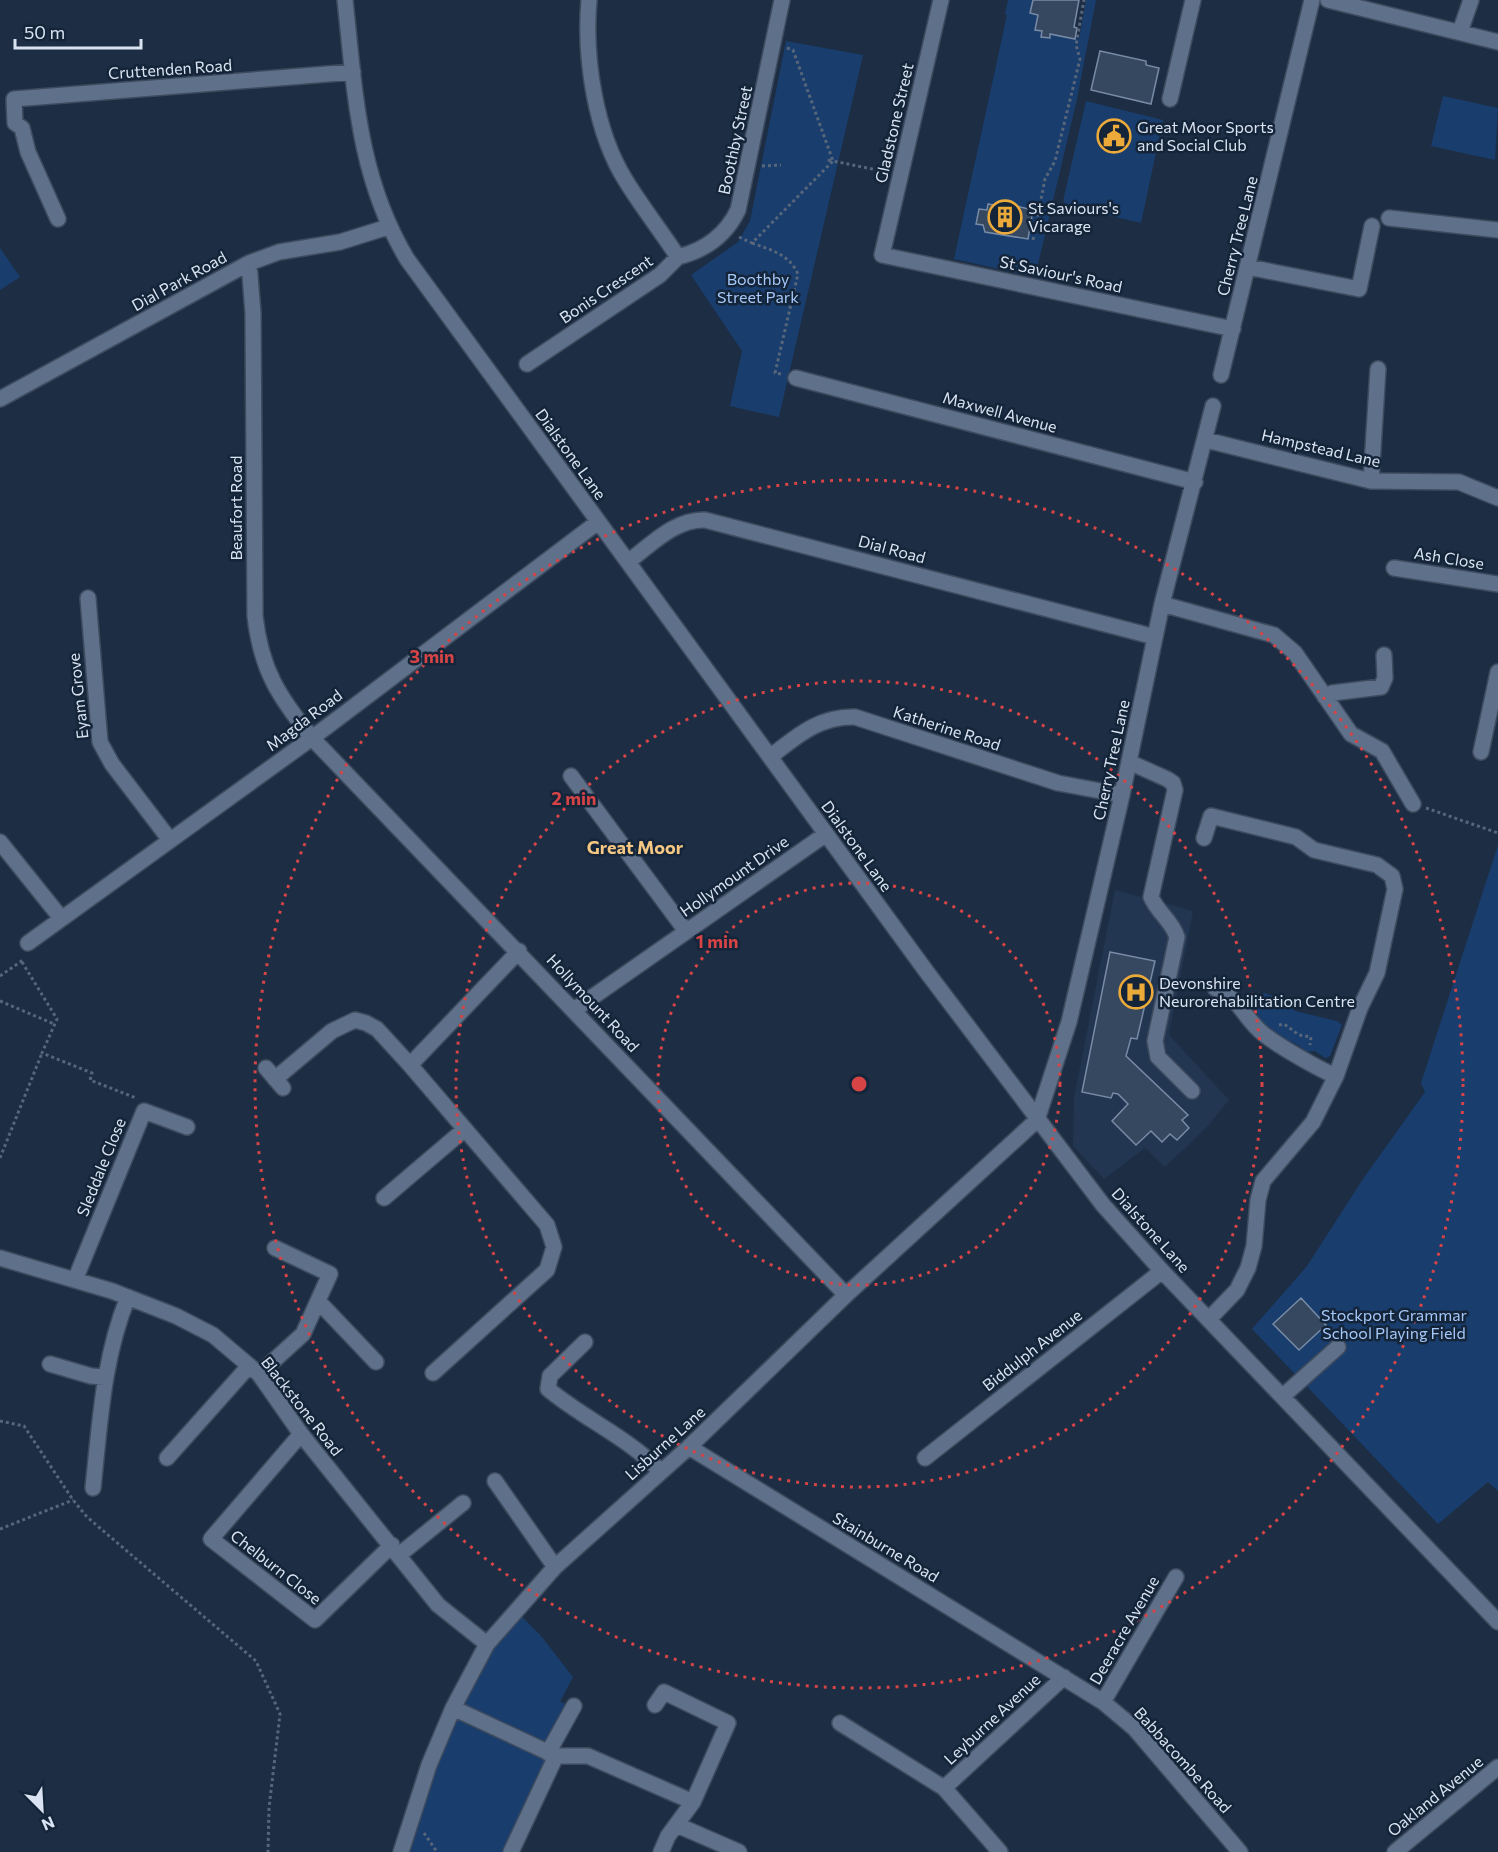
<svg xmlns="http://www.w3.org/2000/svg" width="1498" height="1852" font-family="Commissioner,sans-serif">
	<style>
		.built { fill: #223652 }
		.green { fill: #193d6d }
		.building { fill: #364860; stroke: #788ba6; stroke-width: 1.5 }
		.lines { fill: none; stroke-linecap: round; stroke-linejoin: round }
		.minor-casing { stroke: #3e4b5e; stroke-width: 18 }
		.path { stroke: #57667a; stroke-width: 3; stroke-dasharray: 3 3; stroke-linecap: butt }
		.minor { stroke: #5e708a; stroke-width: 15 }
		.ring { fill: none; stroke: #d64446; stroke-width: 3; stroke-dasharray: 3 6 }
		.labels { text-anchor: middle; stroke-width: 5; stroke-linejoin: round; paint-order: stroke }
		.street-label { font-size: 16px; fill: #d9e3f2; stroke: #142439 }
		.poi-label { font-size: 16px; fill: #d9e3f2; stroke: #142439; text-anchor: start }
		.park-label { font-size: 16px; fill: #a5c8f9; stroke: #142439 }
		.neighbourhood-label { font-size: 18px; font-weight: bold; fill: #f5c783; stroke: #142439 }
		.centre { fill: #d64446; stroke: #142439; stroke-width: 3 }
		.ring-label { font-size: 18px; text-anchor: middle; font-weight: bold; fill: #d64446; stroke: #142439; stroke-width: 5; stroke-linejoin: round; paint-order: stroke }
	</style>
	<rect width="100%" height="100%" fill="#1d2e44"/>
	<path class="built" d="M1115,890l78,21 -24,124 60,65 -23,28 -41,39 -20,-19 -41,31 -31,-33 1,-48z"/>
	<path class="green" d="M1008,0h25l-3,13 8,2 -3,14 7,2 -1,6 8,1 1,-4 29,5 7,-39h10l-19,99 -42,178 -81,-18 53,-244 -2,-1z
		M786,41l77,14 -84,362 -49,-11 12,-55 -51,-76 47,-33 12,-21z
		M1443,96l55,12 -3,52 -64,-14z
		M1086,101l77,19 -22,103 -73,-17 -5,-5z
		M0,248l20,29 -20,13z
		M1498,845v646l-10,-9 -50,42 -186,-195 55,-63 56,-87 62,-87 -4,-9z
		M1265,993l24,9 6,9 42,10 5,4 -12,31 -5,2 -10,-7 -9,1c-8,-10 -18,-10 -29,-16 -12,-8 -35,-34 -12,-43z
		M516,1611l25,25 32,41 -13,25 14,4 -25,47 -38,99h-109l51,-144z"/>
	<path class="building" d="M1033,0h46l-5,27 3,1 -2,11 -25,-5v4l-9,-1 1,-6 -7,-1 3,-15 -8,-2z
		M1100,51l46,10v4l13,3 -8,36 -60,-14z
		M999,202l34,8 -5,29 -43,-7 -2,-7 -7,-1 3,-15 8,1 1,-6 10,2z
		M1110,952l45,9 -18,78 -6,-1 -5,18 62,59 -6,5 7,8 -12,12 -7,-6 -8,8 -11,-11 -15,14 -24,-24 16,-17 -10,-10 -5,-1 -2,5 -29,-6z
		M1301,1298l25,27 -27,25 -26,-26z"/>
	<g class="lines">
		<g class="minor-casing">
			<path id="minor" d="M345,0c10,92 13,177 62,259l519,712 177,234 59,66 336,351
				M941,0l-59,255 351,74
				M1328,0l170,42
				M1460,32l11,-32
				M1170,99l23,-99
				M1389,218l109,12
				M58,219l-30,-67 -6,-24 -7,-5 -1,-24 339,-27
				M678,257c28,-7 48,-22 60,-47l44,-210
				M249,263l4,50 2,303c6,54 24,81 57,122l534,557
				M1248,267l111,22 13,-63
				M527,364l133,-89 18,-18c-17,-26 -36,-50 -52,-76 -31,-49 -42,-124 -37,-181
				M1221,375l91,-375
				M796,378l399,104
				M0,399l249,-136 30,-11 61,-10 48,-15
				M1206,440l165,41 88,1 39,16
				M1371,481l7,-112
				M629,561c23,-17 46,-42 76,-41l450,117
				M1394,568l104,16
				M88,598l12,144 12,22 58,76
				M1162,604l112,31 21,18 56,81 31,17 31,53
				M1325,697l7,-4 49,-6 4,-9 -1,-23
				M1481,752l17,-80
				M770,757c27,-21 49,-41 85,-40l203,66 64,12
				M1129,762l38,17 6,4 2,7 -24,107c7,16 21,24 26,40l-22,104 3,16 34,34
				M571,776l115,155
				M1204,838l7,-22 85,21 18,13 63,15 15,11 3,13 -18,84 -17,35 -24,68 -23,46 -50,59 -5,19 -4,46 -6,22 -11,22 -27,28
				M0,842l61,76
				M28,943l284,-205 286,-216
				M1215,988c27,14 24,22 44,42 12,12 61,40 77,46
				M574,1010l252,-176
				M410,1065l109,-114
				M266,1068l17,20
				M275,1079l57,-48 23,-11 11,3 11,6 33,36 137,160 7,22 -7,23 -114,103
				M384,1198l81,-69
				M0,1258l112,33 64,25 37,19 46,39 42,60 137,171 49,39
				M75,1280l69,-169 43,16
				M318,1301l58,61
				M585,1342l-35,34 -2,13c36,30 81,49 113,83
				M50,1364l41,12 13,1
				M259,1374l44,-40 27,-60 -55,-26
				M1283,1396l55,-49
				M301,1434l-90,105 104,81 77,-75
				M689,1447l414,255 31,26 106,124
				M167,1458l82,-92
				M925,1458l237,-187
				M495,1481l60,86
				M93,1488c7,-65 10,-130 35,-191
				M399,1555l64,-52
				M1103,1702l73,-125
				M655,1705l9,-13 64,31 -35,79 -25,34 -7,16
				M453,1708l103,48 -45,96
				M840,1723l104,65 56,64
				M548,1753l26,-47
				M556,1756h32l105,46
				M944,1788l120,-111
				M677,1825l62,27
				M401,1852l28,-87 24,-57 34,-64 68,-77 134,-120 157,-152 191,-175 32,-98 53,-227 40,-191 51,-198
				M1395,1852l103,-85"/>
		</g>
		<path class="path" d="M787,48l6,2 40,111 54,11
			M762,166l19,-1
			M739,237l13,6 81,-82 -6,-1
			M1033,240l12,-61 10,-18 25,-102 -4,-14 8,-45
			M752,243c19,7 37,11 46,31l-23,99 6,1
			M1426,808l72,25
			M22,962l35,57 -15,34 50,20 -2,7 46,18
			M0,976l23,-16
			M0,1001l54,23
			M1279,1025l5,-1 15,11 12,2 -1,8
			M0,1158l42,-105
			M0,1421l24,5 49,74 14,17 169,144 24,53 -11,94 -1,44
			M0,1529l73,-29
			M424,1833l13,19"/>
		<use href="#minor" class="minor"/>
	</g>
	<g class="ring">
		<circle cx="859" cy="1084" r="201"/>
		<circle cx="859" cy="1084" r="403"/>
		<circle cx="859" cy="1084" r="604"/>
	</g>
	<defs>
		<g id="civic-ring" transform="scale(1.725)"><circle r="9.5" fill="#142439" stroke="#ebaa39" stroke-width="1.5"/><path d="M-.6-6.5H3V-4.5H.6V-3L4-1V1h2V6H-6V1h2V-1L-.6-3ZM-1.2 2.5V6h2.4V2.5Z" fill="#ebaa39"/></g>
		<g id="building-ring" transform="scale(1.725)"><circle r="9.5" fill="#142439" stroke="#ebaa39" stroke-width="1.5"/><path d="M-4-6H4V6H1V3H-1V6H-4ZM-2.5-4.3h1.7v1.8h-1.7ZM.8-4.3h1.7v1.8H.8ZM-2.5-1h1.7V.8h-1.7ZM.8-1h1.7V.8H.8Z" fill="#ebaa39"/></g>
		<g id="hospital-ring" transform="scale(1.725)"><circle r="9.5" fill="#142439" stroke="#ebaa39" stroke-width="1.5"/><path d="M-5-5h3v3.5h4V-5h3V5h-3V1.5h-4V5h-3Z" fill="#ebaa39"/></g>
	</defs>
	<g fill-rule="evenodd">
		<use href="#civic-ring" x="1114" y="136"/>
		<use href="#building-ring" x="1005" y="217"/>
		<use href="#hospital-ring" x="1136" y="992"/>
	</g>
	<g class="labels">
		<g class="street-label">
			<text transform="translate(170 69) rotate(-4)" y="6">Cruttenden Road</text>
			<text transform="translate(894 123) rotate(-77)" y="6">Gladstone Street</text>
			<text transform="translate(735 140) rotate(-78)" y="6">Boothby Street</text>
			<text transform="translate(1237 236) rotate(-76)" y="6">Cherry Tree Lane</text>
			<text transform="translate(1061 274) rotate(12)" y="6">St Saviour's Road</text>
			<text transform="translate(179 281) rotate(-29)" y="6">Dial Park Road</text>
			<text transform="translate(606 289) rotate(-34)" y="6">Bonis Crescent</text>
			<text transform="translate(1000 412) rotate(15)" y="6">Maxwell Avenue</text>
			<text transform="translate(1321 448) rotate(13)" y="6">Hampstead Lane</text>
			<text transform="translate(571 454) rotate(54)" y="6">Dialstone Lane</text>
			<text transform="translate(236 508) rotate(-90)" y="6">Beaufort Road</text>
			<text transform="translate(892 549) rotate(15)" y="6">Dial Road</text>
			<text transform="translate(1449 558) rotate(9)" y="6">Ash Close</text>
			<text transform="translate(78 696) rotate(-96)" y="6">Eyam Grove</text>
			<text transform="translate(304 720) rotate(-37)" y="6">Magda Road</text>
			<text transform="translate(947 728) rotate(18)" y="6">Katherine Road</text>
			<text transform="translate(1111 760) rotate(-78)" y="6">Cherry Tree Lane</text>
			<text transform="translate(857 846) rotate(54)" y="6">Dialstone Lane</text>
			<text transform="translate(734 876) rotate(-35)" y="6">Hollymount Drive</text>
			<text transform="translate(593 1003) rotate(47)" y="6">Hollymount Road</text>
			<text transform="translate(101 1167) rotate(-68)" y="6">Sleddale Close</text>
			<text transform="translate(1151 1230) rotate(48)" y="6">Dialstone Lane</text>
			<text transform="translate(1032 1350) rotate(-38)" y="6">Biddulph Avenue</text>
			<text transform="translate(302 1406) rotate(52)" y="6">Blackstone Road</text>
			<text transform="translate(665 1443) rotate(-42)" y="6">Lisburne Lane</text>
			<text transform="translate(886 1547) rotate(31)" y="6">Stainburne Road</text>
			<text transform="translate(276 1567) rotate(38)" y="6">Chelburn Close</text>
			<text transform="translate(1124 1630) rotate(-60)" y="6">Deeracre Avenue</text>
			<text transform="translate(992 1719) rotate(-43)" y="6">Leyburne Avenue</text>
			<text transform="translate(1183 1760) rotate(48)" y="6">Babbacombe Road</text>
			<text transform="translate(1435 1796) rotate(-39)" y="6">Oakland Avenue</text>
		</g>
		<g class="poi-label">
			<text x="1137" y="133">Great Moor Sports<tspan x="1137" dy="18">and Social Club</tspan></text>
			<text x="1028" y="214">St Saviours's<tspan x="1028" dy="18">Vicarage</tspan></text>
			<text x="1159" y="989">Devonshire<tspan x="1159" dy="18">Neurorehabilitation Centre</tspan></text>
		</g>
		<g class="park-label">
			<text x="758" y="285">Boothby<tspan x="758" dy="18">Street Park</tspan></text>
			<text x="1394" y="1321">Stockport Grammar<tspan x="1394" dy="18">School Playing Field</tspan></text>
		</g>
		<g class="neighbourhood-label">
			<text x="635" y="854">Great Moor</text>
		</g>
	</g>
	<circle cx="859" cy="1084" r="9" class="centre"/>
	<g class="ring-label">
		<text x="432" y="663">3 min</text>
		<text x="574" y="805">2 min</text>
		<text x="717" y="948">1 min</text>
	</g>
	<g transform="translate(42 1810) rotate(156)" stroke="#142439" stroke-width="4.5" paint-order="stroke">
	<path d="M0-4.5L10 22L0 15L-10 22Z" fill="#d9e3f2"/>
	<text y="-9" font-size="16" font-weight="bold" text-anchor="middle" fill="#d9e3f2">N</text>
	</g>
	<path d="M15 39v9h126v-9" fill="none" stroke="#d9e3f2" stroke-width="3"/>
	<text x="24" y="39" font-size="18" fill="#d9e3f2" stroke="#142439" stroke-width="4.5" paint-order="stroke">50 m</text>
</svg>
